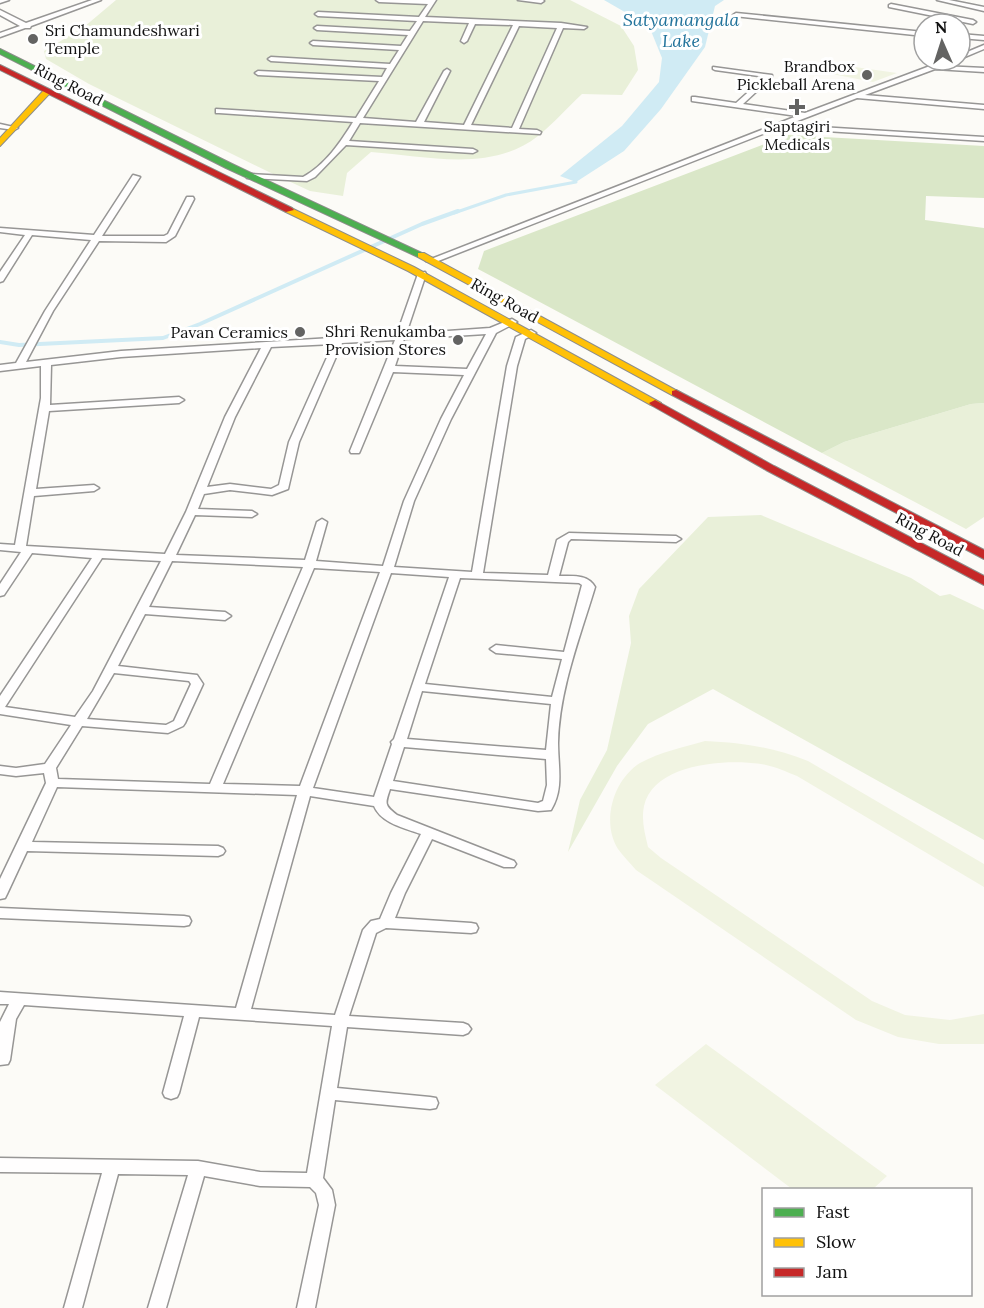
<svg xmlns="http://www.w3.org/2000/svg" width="984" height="1308" font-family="Lora,serif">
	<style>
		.green { fill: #e9f0d9 }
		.forest { fill: #dae7c8 }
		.pitch { fill: #f1f4e2 }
		.water { fill: #d0ebf4 }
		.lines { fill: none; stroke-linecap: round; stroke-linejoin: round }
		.stream-far1 { stroke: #d0ebf4; stroke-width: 3 }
		.stream { stroke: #d0ebf4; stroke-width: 4 }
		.street-casing { stroke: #979695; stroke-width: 3 }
		.fast-casing { stroke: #8d8d8b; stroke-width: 2 }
		.slow-casing { stroke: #8d8d8b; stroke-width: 2 }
		.jam-casing { stroke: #8d8d8b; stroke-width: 2 }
		.street { fill: #fffefe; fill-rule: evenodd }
		.fast { fill: #4caf50; fill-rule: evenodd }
		.slow { fill: #ffc107; fill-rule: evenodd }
		.jam { fill: #c62828; fill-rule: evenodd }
		.poi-dot { fill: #636362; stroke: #fff; stroke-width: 2 }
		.labels { text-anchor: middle; stroke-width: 6; stroke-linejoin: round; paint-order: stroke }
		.far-poi-label { font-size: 16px; fill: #111; stroke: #fff; text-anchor: end }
		.far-street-label { font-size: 16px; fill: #111; stroke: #fff }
		.far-water-label { font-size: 18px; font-style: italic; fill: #22739b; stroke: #fff }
	</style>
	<rect width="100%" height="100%" fill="#fcfbf7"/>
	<path class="green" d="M116,0h454l51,26 13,20 4,24 -16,25 -40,-1c-14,13 -28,29 -44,42 -47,37 -112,20 -167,16l-24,21 -4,23 -33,-5 -41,-19 -180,-88 -43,-25 -2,-8 40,-24z
		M984,403v114l-18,12 -144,-76 22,-11 127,-38z
		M761,515l150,63 29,18 10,-2 34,16v230l-271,-151 -65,35 -31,42 -49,86 12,-52 27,-50 24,-107 -2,-27 10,-27 69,-72z"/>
	<path class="forest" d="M788,135l196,11v52l-58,-2 -1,24 59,8v175l-13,1 -127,38 -22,11 -344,-184 6,-18z"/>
	<path class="pitch" d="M848,66l49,7 -24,9 -41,-8z
		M705,741c39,2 67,6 103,20l176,103v23l-187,-111c-10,-4 -21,-9 -31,-11 -35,-7 -112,-3 -122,41 -3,14 1,28 4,41l13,11 211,143 33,14 45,5 34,-6v30h-45l-41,-7 -42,-17 -220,-150c-6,-7 -13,-14 -18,-21 -17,-27 -5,-69 22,-86 20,-11 44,-16 65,-22z
		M706,1044l181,132 -14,13h-81l-137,-104z"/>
	<path class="water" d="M604,0h120l-9,6 -10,41 -44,62 -37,42 -48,31 -16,-6 62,-50 37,-44 3,-24 -13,-32z"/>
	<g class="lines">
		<path class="stream-far1" d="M454,213l52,-18 70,-13"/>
		<path class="stream" d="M0,342l19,3 144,-7 37,-14 222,-100 36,-13"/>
		<g class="street-casing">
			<path id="street" d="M0,0h9l-9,3z
				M92,0h9l-70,26 -1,2h-5l-25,9v-4l20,-7 -20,-11v-5l26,13z
				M376,0h60l-11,17 136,6 26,4 -3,2 -21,-1 -44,101 18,1 4,2 -1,2 -180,-11 -11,18 124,8 4,2 -4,2 -127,-8 -31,32 -8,4 -60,-3 -1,-2 4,-2 53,3c22,-12 37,-34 50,-55l-134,-9h-3v-4l140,9 23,-37 -121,-6 -3,-2 3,-2 124,6 5,-9 -116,-7 -3,-2 3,-2 119,7 9,-14 -86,-5 -3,-2 3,-2 88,5 7,-11 -91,-5 -3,-2 3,-2 93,5 7,-10 -99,-5 -3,-2 3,-2 101,5 9,-13 -49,-2zM423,21l46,2 -8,18 3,2 3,-2 8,-17 38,1 -49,100 -40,-3 26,-51 -3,-2 -3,2 -28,51 -53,-4zM519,26l38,2 -45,100 -41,-3z
				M518,0h25l1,1 -3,2z
				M937,0h12l35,7v4z
				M891,4l82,16 3,2 -3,2 -84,-17v-2z
				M736,13l188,19v4l-190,-20 -1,-1z
				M960,34l24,2v4l-24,-2z
				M984,45v4l-24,10v-4z
				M946,60h9l-13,6 42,2v4l-49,-3 -70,26 119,10v4l-127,-11 -70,27 197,12v4l-206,-13 -345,135 -7,-2 371,-145 -105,-15v-4h3l41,6 29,-26 -50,-7 -2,-1v-2l59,8v2l-29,27 62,9z
				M0,124l18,4 -4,2 -14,-2z
				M133,175l7,2 -38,59h62l4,-2 19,-37h6l1,2 -19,37 -9,6 -67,-1 -46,70 -27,51 95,-11 276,-17 21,-60 7,-2 1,2 -20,60 84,-6 22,-9 5,3 -21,11 -45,86 -37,82 -20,66 78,5 35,-206 9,-29 15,-7 5,3 -11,6 -8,27 -34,207 65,2 9,-35 12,-7 107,3 5,3 -5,3 -105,-3 -3,3 -9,34c14,0 29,-2 36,11 -15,50 -36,103 -37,156 0,24 6,46 -7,67l-13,1 -148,-22c-5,15 -6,16 7,26l117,46 2,3 -2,3h-10l-72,-28 -27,54 -10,25 76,5 5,1 2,4 -2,4 -5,1 -85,-5 -10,5 -27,83 114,7 5,2 3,4 -3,4 -5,2 -116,-8 -10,61 93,9 6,1 2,5 -2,5 -6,1 -95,-9 -12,78 9,12 3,15 -20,103h-18l22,-103 -3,-12 -6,-6 -50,-1 -56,-10 -38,132h-18l40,-133 -70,-1 -36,134h-18l38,-135 -102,-1v-14l198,3 62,11 47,1 25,-147 -133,-9 -20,76 -2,4 -6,2 -6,-2 -2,-4 21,-77 -160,-11 -8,14 -6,41 -2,4 -8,1v-43l9,-18h-9v-12l236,16 61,-213 -240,-8 -25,55 186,4 5,2 2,3 -2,3 -5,2 -191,-5 -20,43 -2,4 -5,1v-20l46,-96 -2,-10 -28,3 -16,-2v-8l16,2 29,-4 26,-39 -71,-11v-18l92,-138 -60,-5 -28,42 -4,1v-12l21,-32 -21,-2v-6l15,1 26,-147v-32l-41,5v-6l16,-2 29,-52 46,-71 -59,-5 -29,46 -3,1v-10l25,-37 -25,-3v-4l94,7zM486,334l-19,35 -72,-3 9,-27zM395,340l-45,111 1,2h8l1,-2 33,-79 71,3 -23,44 -37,82 -21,65 -67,-5 11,-39 -5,-3 -5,3 -12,38 -129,-5 19,-40 57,2 5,-3 -5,-3 -54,-2 6,-15 26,-4 42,5 16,-6 11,-47 43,-99zM333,344l-44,98 -10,43 -8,4 -41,-5 -23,3 28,-70 36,-70zM261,348l-36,69 -39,95 -21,42 -139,-8 8,-50 60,-5 5,-3 -5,-3 -58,4 13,-78 130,-8 5,-3 -5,-3 -129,8 1,-40 70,-8zM102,558l59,3 -68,130 -18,26 -70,-10zM172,561l131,6 -93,217 -152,-5 -2,-11 26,-42 86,7 15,-7 2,-3 18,-39 -6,-9 -79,-9 27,-52 80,6 6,-4 -6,-4 -76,-5zM314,568l66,4 -80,214 -77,-2zM391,573l58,4 -55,162 -3,3 1,2 -18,53 -61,-9zM460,578l119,5 3,2 -18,67 -68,-7 -6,4 6,4 66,6 -10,38 -127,-13zM114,673l75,8 2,3 -17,37 -8,4 -79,-6zM422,691l129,13 -5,46 -139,-11zM404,747l142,12 1,26 -4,16 -5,2 -145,-22zM310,796l64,10c7,17 30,22 47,28l-30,59 -11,26 -9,2 -8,9 -28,85 -84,-6z
				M0,908l184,8 5,1 2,4 -2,4 -5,1 -184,-8z"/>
		</g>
		<g class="fast-casing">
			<path id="fast" d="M0,49l232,115 194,91 -8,2 -192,-89 -226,-114z"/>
		</g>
		<g class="slow-casing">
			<path id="slow" d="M44,90l7,2 -51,54v-8z
				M289,207l125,60 247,136 -6,3 -4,-1 -243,-134 -122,-59 -2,-2z
				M418,253h6l257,140 -1,2h-8l-254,-138z"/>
		</g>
		<g class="jam-casing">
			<path id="jam" d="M0,65l292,143 2,2 -8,2 -286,-142z
				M676,390l308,160v9l-312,-164v-4z
				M655,400l119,66 210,110v9l-218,-115 -115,-65 -2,-2z"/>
		</g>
		<use href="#street" class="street"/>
		<use href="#fast" class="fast"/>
		<use href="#slow" class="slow"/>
		<use href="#jam" class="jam"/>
	</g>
	<g class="poi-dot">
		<circle cx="33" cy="39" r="6"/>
		<circle cx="867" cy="75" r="6"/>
		<path d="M794 98h6v6h6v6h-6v6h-6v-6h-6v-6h6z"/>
		<circle cx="300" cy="332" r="6"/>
		<circle cx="458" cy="340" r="6"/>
	</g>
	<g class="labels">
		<g class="far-poi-label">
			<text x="45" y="36" text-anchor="start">Sri Chamundeshwari<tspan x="45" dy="18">Temple</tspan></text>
			<text x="855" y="72">Brandbox<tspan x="855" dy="18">Pickleball Arena</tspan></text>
			<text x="797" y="132" text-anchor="middle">Saptagiri<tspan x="797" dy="18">Medicals</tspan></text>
			<text x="446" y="337">Shri Renukamba<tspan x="446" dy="18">Provision Stores</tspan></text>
			<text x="288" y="338">Pavan Ceramics</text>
		</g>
		<g class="far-street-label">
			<text transform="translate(69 84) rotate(27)" y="6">Ring Road</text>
			<text transform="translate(505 300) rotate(29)" y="6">Ring Road</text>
			<text transform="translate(930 534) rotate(28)" y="6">Ring Road</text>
		</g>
		<g class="far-water-label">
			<text x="681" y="26">Satyamangala<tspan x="681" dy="21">Lake</tspan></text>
		</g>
	</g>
	<rect x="762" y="1188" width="210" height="108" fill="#ffffff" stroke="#a0a0a0" stroke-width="1.5"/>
	<rect x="774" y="1208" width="30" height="9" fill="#4caf50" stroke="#a0a0a0" stroke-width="1.5"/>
	<text x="816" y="1218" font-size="18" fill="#111111">Fast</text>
	<rect x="774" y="1238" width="30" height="9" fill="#ffc107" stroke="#a0a0a0" stroke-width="1.5"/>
	<text x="816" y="1248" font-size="18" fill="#111111">Slow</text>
	<rect x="774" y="1268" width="30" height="9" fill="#c62828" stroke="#a0a0a0" stroke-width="1.5"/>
	<text x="816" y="1278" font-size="18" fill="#111111">Jam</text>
	<g transform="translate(942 42) rotate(357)"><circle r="28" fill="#ffffff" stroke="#a0a0a0" stroke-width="1.5"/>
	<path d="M0-4.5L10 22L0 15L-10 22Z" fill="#636362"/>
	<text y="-9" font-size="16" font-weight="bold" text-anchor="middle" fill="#111111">N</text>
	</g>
</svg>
